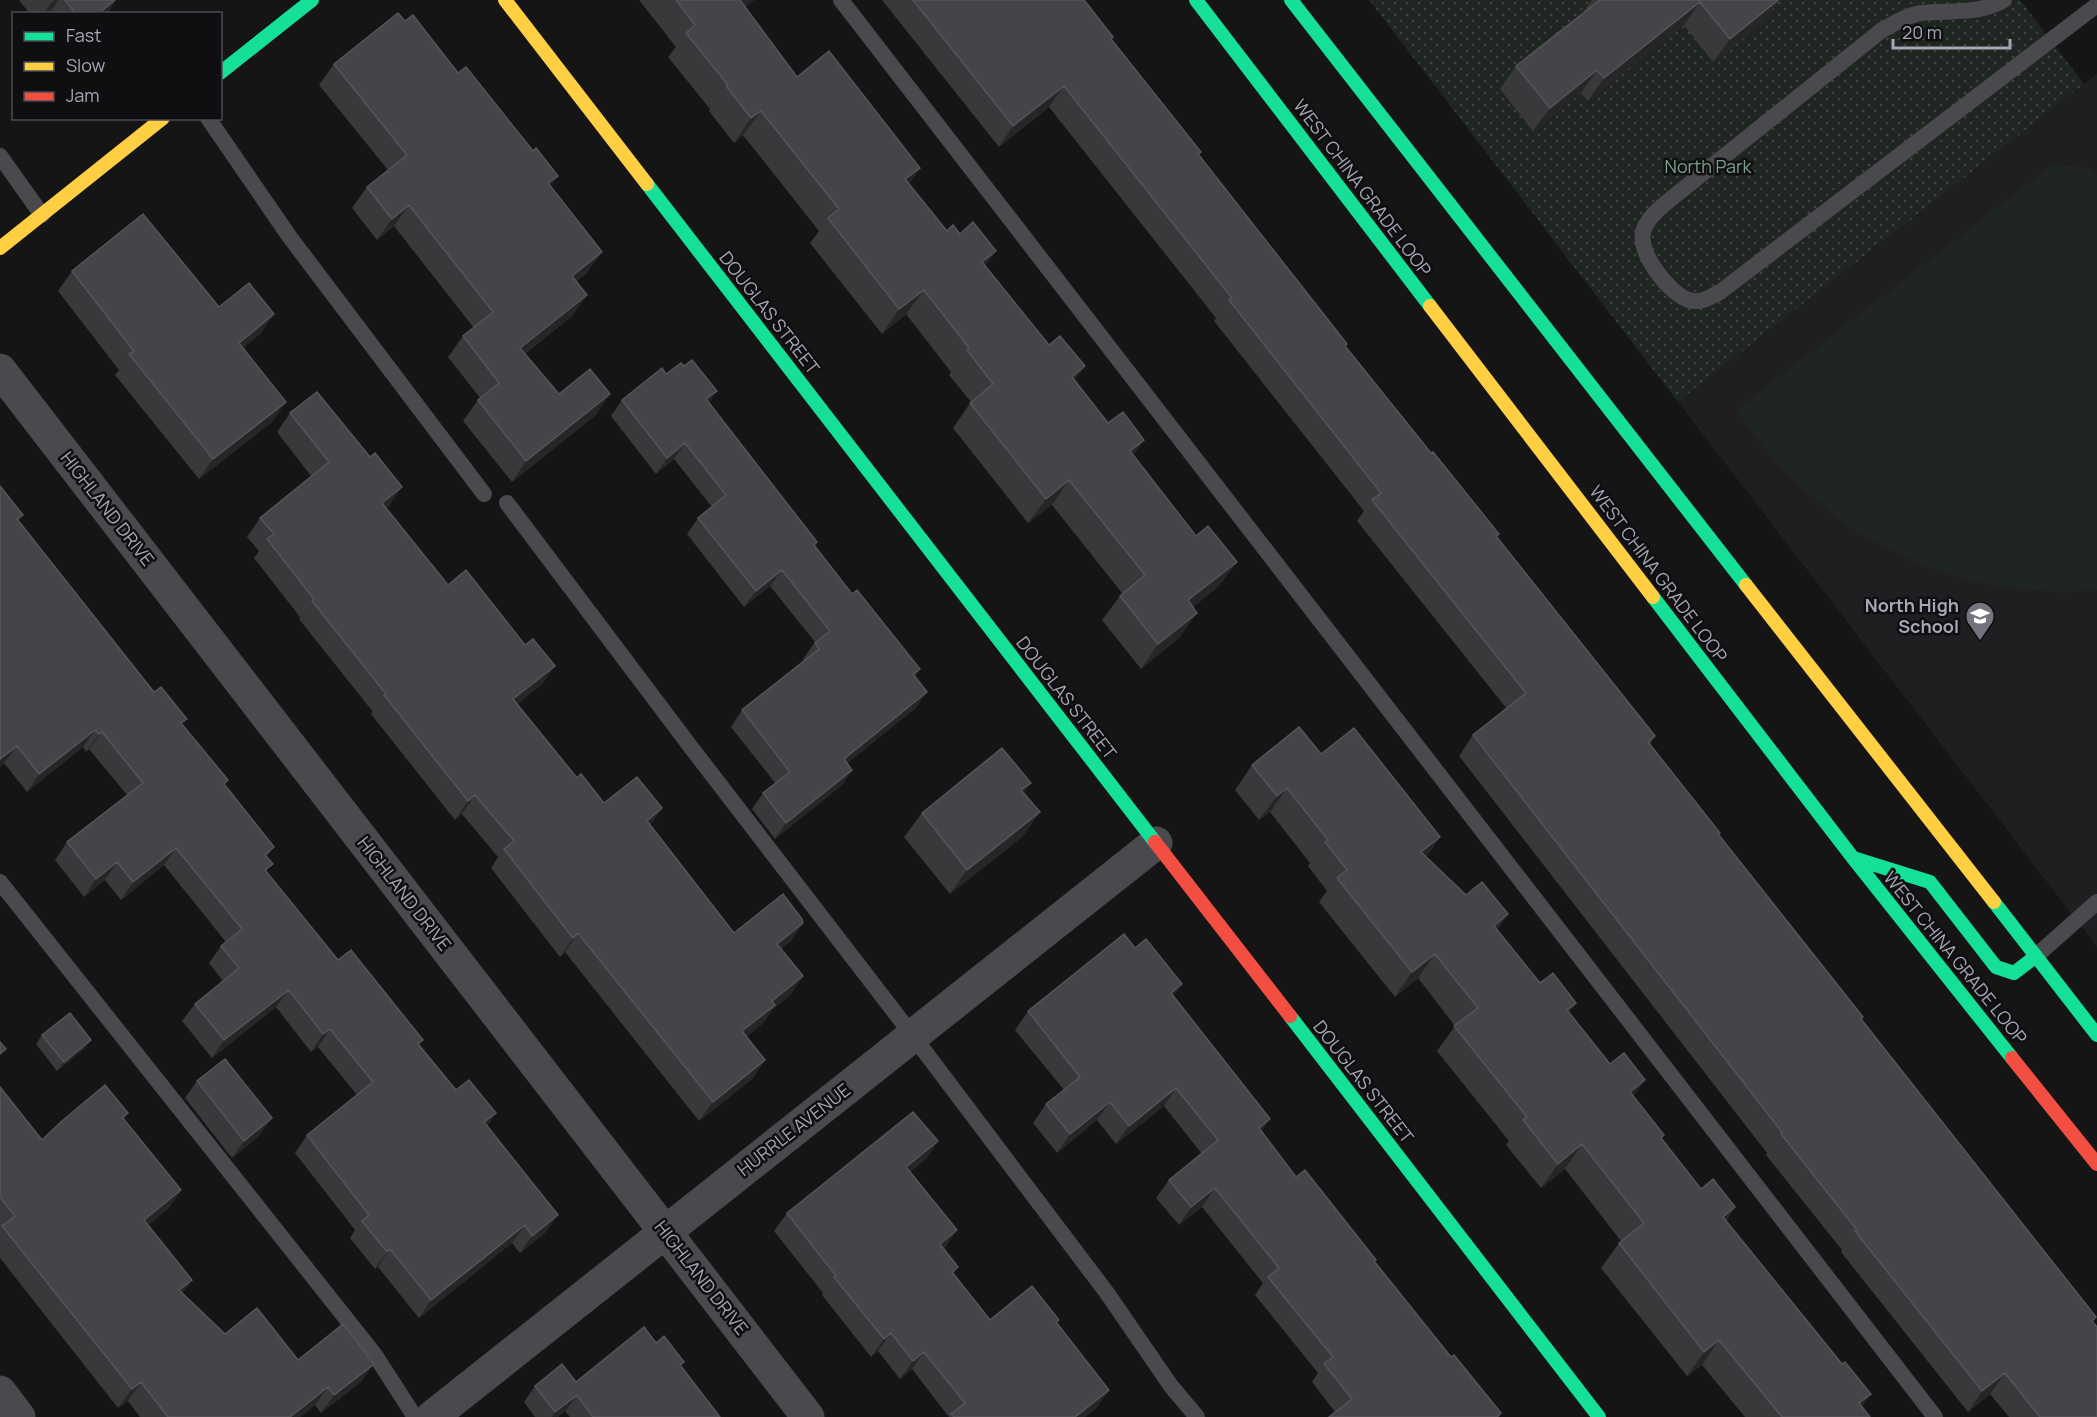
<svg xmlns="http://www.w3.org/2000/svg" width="2097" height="1417" font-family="Manrope,sans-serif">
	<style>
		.built { fill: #1f1f21 }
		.park { fill: url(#park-dots) }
		.pitch { fill: #1f2521 }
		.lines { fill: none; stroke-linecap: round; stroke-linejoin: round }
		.lane { stroke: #49494e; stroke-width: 16 }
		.street { stroke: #49494e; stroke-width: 33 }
		.fast { stroke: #16e098; stroke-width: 14 }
		.slow { stroke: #ffcf43; stroke-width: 14 }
		.jam { stroke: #f24e42; stroke-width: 14 }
		.wall { fill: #39393c }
		.shaded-wall { fill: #262627 }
		.building { fill: #454549; stroke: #54545a; stroke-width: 1.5 }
		.labels { text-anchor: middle; stroke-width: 5; stroke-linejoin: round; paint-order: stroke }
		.park-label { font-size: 18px; fill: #7da088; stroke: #0f0f11 }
		.street-label { font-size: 18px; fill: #a6a7b6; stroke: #0f0f11 }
		.poi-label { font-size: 18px; font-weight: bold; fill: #a6a7b6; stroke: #0f0f11; text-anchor: end }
	</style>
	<defs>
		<pattern id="park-dots" width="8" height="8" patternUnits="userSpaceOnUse" patternTransform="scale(1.5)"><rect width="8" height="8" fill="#1f2521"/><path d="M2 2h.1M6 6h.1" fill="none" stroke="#3d423f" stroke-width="1.8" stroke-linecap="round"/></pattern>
	</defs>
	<rect width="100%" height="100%" fill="#151515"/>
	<path class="built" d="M2097,74v873l-419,-545z"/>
	<path class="park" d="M1369,0h651l64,84 -406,318z"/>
	<path class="pitch" d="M2053,164l38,4 6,8v414l-34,3 -76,-8 -72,-22 -67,-36 -44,-37 -37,-38 -31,-42z"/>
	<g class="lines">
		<path class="lane" d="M841,0l1094,1417
			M2004,0c-25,15 -55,10 -83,13 -14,2 -26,10 -39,17l-210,168c-11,9 -23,18 -28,31 -9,21 25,65 45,71 11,4 21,-3 31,-8l377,-287
			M208,118l81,118 195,258
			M0,156l42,59
			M507,503l183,243 223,290 194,257 64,93 26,31
			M0,882l375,473 40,62
			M2036,956l61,-54"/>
		<path class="street" d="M0,370l808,1047
			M0,1392l19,25
			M432,1417l724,-574"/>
		<path class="fast" d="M1196,0l234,306
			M1291,0l455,585
			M220,73l92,-73
			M647,184l508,658
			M1653,597l200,261 159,200
			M1853,858l77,24 66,85 18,6 22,-17
			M1994,902l103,133
			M1290,1016l309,401"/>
		<path class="slow" d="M505,0l142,184
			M0,248l163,-130
			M1430,306l223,291
			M1746,585l248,317"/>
		<path class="jam" d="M1155,842l135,174
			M2012,1058l85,106"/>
	</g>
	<path class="wall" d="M19,0h97l-9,14h-77z
		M639,0h115l-9,7 52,70 123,91 -11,16 38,47 38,35 211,270 41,26 -18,24 -26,21 -13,30 -39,32 -39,-49 18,-24 2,-3 -70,-88 -24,18 -75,-95 18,-26 -22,-27 2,-3 -45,-58 -24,20 -72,-91 9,-12 -76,-96 -9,8 -25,-32 1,-2 -42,-52 8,-10z
		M882,0h202l27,40 234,306 86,107 68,81 -2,3 158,199 -5,8 69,91 144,182 -2,3 235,297 -3,5 4,95h-88l-19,-23 -22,18 -127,-160 1,-2 -76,-95 1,-2 -308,-397 14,-21 34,-26 -150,-188 7,-10 -150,-190 2,-3 -167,-211 -50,40z
		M1592,0h187l-16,23 -50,39 -29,-37 -96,76 -7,-8 -48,38 -33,-42 16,-23 66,-52z
		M405,21l53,52 100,103 -8,10 37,87 -11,8 11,14 -15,21 -47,38 34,40 37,21 -84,67 -49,-61 15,-21 2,-2 -32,-41 15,-21 11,-8 -80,-102 -17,14 -25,-32 15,-21 21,-17 -69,-85 15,-21z
		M72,271l147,36 55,7 -14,20 -17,14 29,74 -73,57 -84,-104 4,-5 -61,-79z
		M666,374l43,29 108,139 -3,4 38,48 68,75 -5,7 1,32 -69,55 5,7 -11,16 -66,53 -23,-30 11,-16 13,-9 -45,-57 11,-17 62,-49 -1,-2 12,-17 -45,-56 -26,21 -57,-73 11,-16 14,-11 -38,-48 -18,15 -45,-58 11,-16z
		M290,413l99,93 -3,2 62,77 77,60 30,21 -14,19 -24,19 60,74 27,25 58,5 -12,17 84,108 69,-10 -13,19 -9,7 22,27 -13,19 -17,14 -11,15 -16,13 19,23 -13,19 -53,42 -134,-169 -5,5 -69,-89 7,-11 -36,-43 -7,6 -84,-106 2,-2 -74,-93 1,-2 -46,-59 5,-7 -12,-14 13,-19 51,-42 -34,-44z
		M0,486l23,29 -5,6 120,151 44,53 43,60 42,72v15l71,88 82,85 36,45 31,36 59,106 -26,21 -8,-10 -93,75 -41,-51 -3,2 -25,-31 5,-8 -60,-77 12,-18 50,-40 -39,-48 -7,5 -35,-45 -64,51 -30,-37 13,-17 28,-23 -14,-18 12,-17 5,-4 -62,-77 -43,35 -16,-20 -21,17 -29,-37 12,-18 60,-47 -38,-46 -3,3 -3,-5 -56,45 -23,-29 -4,4z
		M1321,754l119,83 -14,20 40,38 42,19 -11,16 43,53 36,20 -7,10 64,83 31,39 -3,4 40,50 34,18 -9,14 144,196h-125l-43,-52 -15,11 -86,-108 18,-25 2,-2 -56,-72 -24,19 -35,-43 3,-4 -72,-90 18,-25 -37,-48 -23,19 -76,-95 8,-11 -19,-25 2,-3 -40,-51 -11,8 -24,-30 17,-25z
		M1024,793l16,19 -18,25 -72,57 -46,-57 18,-24z
		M1173,996l88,136 35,45 79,85 76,95 50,56 -2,4h-170l6,-5 -23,-30 6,-9 -63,-78 8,-12 -61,-76 -23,18 -23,-27 13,-18 33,-26 -38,-48 -48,38 -19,-24 -40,33 -24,-30 13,-19 18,-14 -49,-60 13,-19z
		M42,1035l43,13 -28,23 -21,-27z
		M197,1081l63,54 -28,23 -47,-60z
		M0,1087l42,53 86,-27 -4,6 57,71 -13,19 -20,16 34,68 43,41 136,48 -40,31 -6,-8 -15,12h-160l-12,-16 -10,7 -118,-150z
		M938,1141l-12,18 -16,13 35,76 -2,1 15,18 -5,7 37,46 66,3 53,67 -13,18 -11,9h-136l-37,-48 -12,10 -22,-28 -7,6 -49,-62 1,-2 -49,-62 13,-18z
		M656,1343l28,19 -3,4 39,51h-150l-5,-6 -7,6h-23l-11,-15 11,-16 41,-4z"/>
	<path class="shaded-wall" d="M55,0h3l-9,14h-5l7,-11z
		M115,0h1l-9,14h-9z
		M739,0h15l-32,25z
		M1779,0l-16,23 -50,39 17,-23z
		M1700,2l-16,23 -96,76 16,-23z
		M1597,70l-16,23 -48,38 17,-23z
		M1064,86l-15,21 -50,40 14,-21z
		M761,111l-18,24 -9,8 17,-25z
		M920,168l-17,24 2,-13z
		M558,176l-15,20 5,-13z
		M409,205l-15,21 -17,14 15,-21z
		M996,251l-18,25 4,-14z
		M602,252l-15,21 -30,24 15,-21z
		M924,290l-18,24 -24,20 17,-25z
		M587,295l-15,21 -67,53 15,-21z
		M274,314l-14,20 -35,29 14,-20z
		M1085,366l-18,25 5,-14z
		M717,391l-11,16v-8z
		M610,394l-14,21 -84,67 14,-21z
		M286,402l-14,20 -73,57 14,-20z
		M1144,440l-17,25 3,-14z
		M685,443l-11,16 -18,15 11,-16z
		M1069,480l-17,25 -24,18 18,-24z
		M402,487l-13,19 -20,16 13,-19z
		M1237,562l-18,24 -48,39 17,-25z
		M782,570l-12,16 -26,21 12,-16z
		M1197,613l-17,24 -39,32 17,-25z
		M555,666l-14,19 -41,33 13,-19z
		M927,692l-11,16 -83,67 11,-16z
		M95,730l-12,17 -56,45 12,-18z
		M102,732l-13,17 -3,3 13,-18z
		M17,746l-13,17 -4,4v-8z
		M852,770l-11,16 -66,53 11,-16z
		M1031,783l-18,25 8,-18z
		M1287,788l-17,24 -11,8 18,-24z
		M475,795l-13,19 -7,6 13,-19z
		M662,808l-13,19 -2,-6z
		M1040,812l-18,25 -72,57 17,-24z
		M1440,837l-18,25 -1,-10z
		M274,847l-12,17 3,-9z
		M176,848l-12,17 -43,35 12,-18z
		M117,862l-12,18 -21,17 12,-18z
		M1508,914l-17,25 3,-13z
		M803,923l-13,19 -26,21 13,-19z
		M578,933l-13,19 -5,5 13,-19z
		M1435,954l-17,24 -23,19 17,-25z
		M803,976l-13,19 -17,14 -11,15 -33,26 13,-19 30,-30z
		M1182,984l-13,19 2,-10z
		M289,990l-13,17 -64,51 12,-18z
		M1576,1003l-17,24 8,-17z
		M330,1029l-12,18 -7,5 12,-18z
		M91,1040l-6,8 -28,23 7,-9z
		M765,1060l-13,19 -53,42 14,-19z
		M1645,1080l-17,24 2,-12z
		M1176,1088l-12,18 -48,38 13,-18z
		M1110,1102l-13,18 -40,33 13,-19z
		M496,1113l-12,18v-9z
		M272,1118l-12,17 -28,23 12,-17z
		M1270,1119l-13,19 2,-10z
		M938,1141l-12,18 -32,26 12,-18z
		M1582,1144l-17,25 -24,19 17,-24z
		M1215,1188l-13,19 -23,18 12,-18z
		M181,1190l-13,19 -37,30 13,-19z
		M1735,1207l-17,25 5,-15z
		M558,1215l-12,17 -26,21 12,-17z
		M525,1225l-13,18 -93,75 12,-18z
		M957,1230l-12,18 -18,14 13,-18z
		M390,1249l-12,18 -3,2 12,-17z
		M192,1280l-13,19v-9z
		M891,1333l-13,18 -7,6 13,-18z
		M1719,1340l-17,25 -15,11 17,-24z
		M924,1352l-12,17 -12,10 13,-18z
		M374,1364l-13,18 -40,31 13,-18z
		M2005,1373l-15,21 -22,18 14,-21z
		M141,1382l-13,19 -10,7 14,-19z
		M328,1387l-13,18 -15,12h-10z
		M1109,1390l-13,18 -11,9h-10z
		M1871,1394l-16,23 4,-14z
		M577,1395l-12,16 -7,6h-6l3,-5z"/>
	<path class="building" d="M65,0h50l-17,14h-22z
		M676,0h64l57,77 32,-26 91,117 -15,11 42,52 6,-6 7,9 13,-12 23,29 -14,11 67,83 11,-9 25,30 -13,11 36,46 15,-11 21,28 -14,11 66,85 12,-10 29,36 -49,38 9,13 -39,31 -38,-48 25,-21 -76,-95 -23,19 -76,-96 23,-19 -26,-34 2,-2 -45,-58 -25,19 -71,-91 11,-9 -78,-98 -10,7 -25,-32 2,-1 -42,-52 9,-8z
		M913,0h171l29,37 -2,2 90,113 -3,2 149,190 -2,2 86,107 2,-1 66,82 -3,2 159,200 -7,6 72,91 -2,1 145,183 -2,2 235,298 -4,4 5,6v90h-57l-35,-44 -23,18 -127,-160 2,-1 -76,-96 1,-2 -309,-397 53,-42 -154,-193 9,-7 -152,-193 3,-2 -168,-212 -51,40z
		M1600,0h178l-48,39 -30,-37 -96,76 -7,-8 -47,38 -34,-42z
		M398,13l7,8 8,-6 45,58 8,-6 67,84 3,-3 22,28 -10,7 54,69 -30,24 15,19 -67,53 39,46 31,-25 20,25 -84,67 -48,-61 21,-17 -36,-47 30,-24 -84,-107 -17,14 -25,-32 40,-32 -73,-91z
		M143,214l76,93 30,-24 25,31 -35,29 47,59 -73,57 -84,-105 5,-3 -62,-80z
		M692,360l25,31 -11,8 111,143 -3,3 38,49 5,-4 63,79 -7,5 14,18 -83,67 8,11 -66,53 -23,-30 27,-21 -48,-62 77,-61 -4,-6 15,-12 -48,-61 -26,21 -58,-73 28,-23 -41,-52 -18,15 -45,-58 40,-32 4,6 15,-11 3,3z
		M317,392l53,65 5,-4 27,34 -20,16 66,82 18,-15 59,75 8,-6 22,27 -42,33 64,79 4,-4 23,29 33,-26 25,31 -15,13 87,112 49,-39 19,25 1,4 -26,21 26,32 -31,25 3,4 -33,26 23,29 -52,42 -135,-169 -5,5 -69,-89 10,-8 -39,-46 -7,6 -84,-106 2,-1 -74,-93 2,-2 -47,-60 7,-5 -14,-16 69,-56 -39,-49z
		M0,486l23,29 -6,4 121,153 16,20 7,-5 26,32 -6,4 47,57 -4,4 50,63 -9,8 8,9 -8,6 73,90 13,-10 72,90 -5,4 38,46 13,-10 27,33 -12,9 74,93 -26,21 -7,-11 -94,75 -41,-51 -3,3 -25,-31 7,-6 -62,-80 66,-53 -43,-53 -7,5 -34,-44 -65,50 -29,-36 44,-36 -18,-22 21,-17 -66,-81 -43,34 -16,-20 -21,17 -29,-37 76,-59 -41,-51 -3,2 -4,-4 -56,44 -22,-28 -17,13z
		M1299,727l22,27 33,-26 86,109 -19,15 45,43 16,-13 26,32 -14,12 46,57 13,-10 23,30 -9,7 43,54 14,-11 21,27 -15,12 34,43 -3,3 40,51 12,-10 22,28 -12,10 119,147 3,-2 26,32 -12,9 11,14h-88l-63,-77 -15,12 -85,-109 25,-20 -62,-79 -24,20 -35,-44 4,-3 -73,-91 24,-18 -43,-54 -23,18 -75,-94 10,-8 -22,-28 3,-2 -41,-52 -10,8 -25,-31z
		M1002,748l29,35 -10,7 19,22 -73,58 -45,-57z
		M1124,934l11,14 11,-9 36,45 -11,9 99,126 -11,9 37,49 9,-7 71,90 -2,1 77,96 3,-2 47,58 -4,4h-168l23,-18 -28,-35 9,-7 -65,-80 11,-9 -64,-80 -24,19 -22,-27 49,-40 -42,-52 -47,38 -19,-24 -40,32 -24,-30 34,-27 -52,-66z
		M70,1013l21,27 -27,22 -22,-27z
		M0,1042l6,7 -6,5z
		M225,1059l47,59 -28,23 -47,-60z
		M105,1085l23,28 -6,4 59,73 -37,30 48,60 -13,10 46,44 32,-26 41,52 45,-36 31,40 -40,31 -6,-8 -38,30h-122l-27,-35 -9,7 -130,-163 13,-10 -15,-19v-110l42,53 20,-19z
		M913,1112l25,29 -32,26 51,63 -17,14 18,23 -6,5 38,48 42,-34 27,34 -3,2 53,68 -34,27h-121l-3,-3 14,-11 -41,-51 -11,9 -22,-28 -7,6 -50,-62 2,-1 -49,-63z
		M644,1327l12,16 8,-7 20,26 -4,3 40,52h-127l-16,-22 -22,17 -20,-26 27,-22 14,18z"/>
	<defs>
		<g id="school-pin" transform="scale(1.5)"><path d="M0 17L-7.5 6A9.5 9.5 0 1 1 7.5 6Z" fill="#73747e" stroke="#0f0f11"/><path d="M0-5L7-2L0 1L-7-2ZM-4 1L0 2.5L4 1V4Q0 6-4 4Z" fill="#fff"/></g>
	</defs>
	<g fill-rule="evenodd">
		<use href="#school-pin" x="1980" y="616"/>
	</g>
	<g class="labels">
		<g class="park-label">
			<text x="1708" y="173">North Park</text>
		</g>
		<g class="street-label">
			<text transform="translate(1362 188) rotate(53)" y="6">WEST CHINA GRADE LOOP</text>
			<text transform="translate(769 313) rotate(52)" y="6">DOUGLAS STREET</text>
			<text transform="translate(107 509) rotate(52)" y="6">HIGHLAND DRIVE</text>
			<text transform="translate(1658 574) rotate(53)" y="6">WEST CHINA GRADE LOOP</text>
			<text transform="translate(1066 698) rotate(52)" y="6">DOUGLAS STREET</text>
			<text transform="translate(404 894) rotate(52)" y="6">HIGHLAND DRIVE</text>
			<text transform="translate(1955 958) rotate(51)" y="6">WEST CHINA GRADE LOOP</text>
			<text transform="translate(1363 1082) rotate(52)" y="6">DOUGLAS STREET</text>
			<text transform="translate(794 1130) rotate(-38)" y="6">HURRLE AVENUE</text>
			<text transform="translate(701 1278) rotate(52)" y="6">HIGHLAND DRIVE</text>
		</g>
		<g class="poi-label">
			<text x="1959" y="612">North High<tspan x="1959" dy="21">School</tspan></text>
		</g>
	</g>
	<rect x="12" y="12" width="210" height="108" fill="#0f0f11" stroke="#4b4c53" stroke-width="1.5"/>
	<rect x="24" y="32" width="30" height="9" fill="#16e098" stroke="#4b4c53" stroke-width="1.5"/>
	<text x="66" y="42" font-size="18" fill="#a6a7b6">Fast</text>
	<rect x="24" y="62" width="30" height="9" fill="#ffcf43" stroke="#4b4c53" stroke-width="1.5"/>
	<text x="66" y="72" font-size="18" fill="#a6a7b6">Slow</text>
	<rect x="24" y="92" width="30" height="9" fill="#f24e42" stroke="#4b4c53" stroke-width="1.5"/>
	<text x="66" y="102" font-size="18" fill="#a6a7b6">Jam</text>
	<path d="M1893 39v9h117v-9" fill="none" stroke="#a6a7b6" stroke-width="3"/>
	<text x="1902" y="39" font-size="18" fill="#a6a7b6" stroke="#0f0f11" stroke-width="4.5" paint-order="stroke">20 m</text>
</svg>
